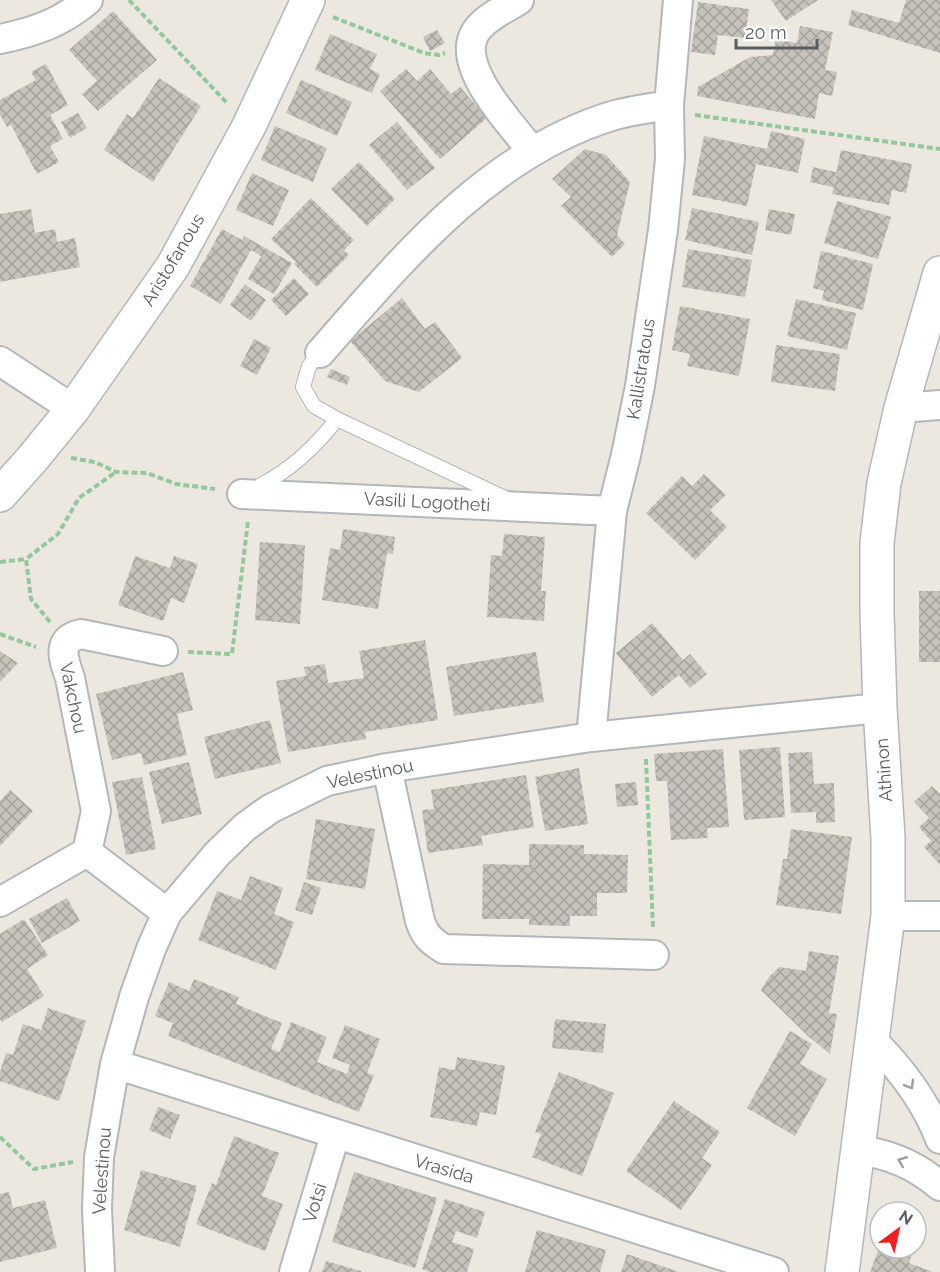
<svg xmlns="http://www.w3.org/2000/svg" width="940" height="1272" font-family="Raleway,sans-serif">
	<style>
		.building { fill: url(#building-cross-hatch) }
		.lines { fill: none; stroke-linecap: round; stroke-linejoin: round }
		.service-casing { stroke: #b2b7bb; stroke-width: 16 }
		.minor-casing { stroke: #b2b7bb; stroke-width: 32 }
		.tertiary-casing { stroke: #b2b7bb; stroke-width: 36 }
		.path { stroke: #92c89c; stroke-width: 4; stroke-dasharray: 6 3; stroke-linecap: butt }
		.service { stroke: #fff; stroke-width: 14 }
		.minor { stroke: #fff; stroke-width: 28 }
		.tertiary { stroke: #fff; stroke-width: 33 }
		.oneway { stroke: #9b9ea0 }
		.labels { text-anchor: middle; stroke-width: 6; stroke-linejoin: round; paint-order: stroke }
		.street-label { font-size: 18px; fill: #585d61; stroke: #fff }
	</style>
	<defs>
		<pattern id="building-cross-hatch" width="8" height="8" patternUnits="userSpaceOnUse" patternTransform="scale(1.5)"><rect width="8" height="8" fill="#c7c3bc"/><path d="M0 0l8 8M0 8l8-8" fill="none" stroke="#a4a29c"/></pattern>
	</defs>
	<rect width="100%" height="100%" fill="#ede8df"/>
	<path class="building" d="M771,0h47l-32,21z
		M906,0h34v53l-92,-28 4,-15 47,13z
		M698,2l51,7 -4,29 -27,-3 -3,20 -24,-3z
		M113,11l44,49 -59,51 -16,-17 15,-13 -28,-31z
		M800,26l33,6 -8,38 12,2 -5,24 -13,-3 -4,26 -118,-23 1,-9 52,-30 23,-2 3,-16 21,4z
		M437,30l8,13 -15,8 -7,-14z
		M330,34l47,20 -7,15 10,5 -8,19 -57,-23z
		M46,64l22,41 -18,10 13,24 -13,7 9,16 -22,12 -26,-49 -4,2 -7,-12v-15l36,-20 -5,-8z
		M406,69l11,12 13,-12 21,25 9,-7 27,31 -47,41 -60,-68z
		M159,78l42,28 -48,76 -49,-32 23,-36 6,4z
		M301,80l51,22 -15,34 -51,-23z
		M78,113l9,15 -17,10 -9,-16z
		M397,122l38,46 -28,22 -38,-45z
		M275,126l52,22 -14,34 -52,-22z
		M771,131l34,8 -7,34 -42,-9 -9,42 -55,-11 12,-59 63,13z
		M585,149l21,6 24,27 -13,53 8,9 -13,13 -51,-51 10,-9 -19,-18z
		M841,150l71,14 -6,29 -14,-3 -3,15 -57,-11z
		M359,162l36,37 -28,27 -36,-37z
		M813,167l23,5 -3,15 -23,-5z
		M252,173l37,17 -16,36 -37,-16z
		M311,198l43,42 -10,10 5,5 -32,32 -23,-23 2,-2 -25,-23z
		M837,201l54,16 -13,42 -54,-16z
		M692,208l67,14 -7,33 -67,-15z
		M31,209l4,24 20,-4 2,13 18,-4 5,29 -80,15v-68z
		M769,209l26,5 -4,21 -26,-5z
		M222,229l20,11 2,-4 48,27 -18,31 -26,-15 13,-23 -10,-6 -30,54 -31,-18z
		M688,249l64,11 -7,37 -63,-10z
		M821,251l52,13 -10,46 -41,-10 2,-9 -11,-3z
		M294,278l15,16 -23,22 -15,-16z
		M245,284l21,16 -15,21 -21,-16z
		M402,298l23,31 10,-7 27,36 -43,34 -34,-11 -35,-40z
		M796,299l60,14 -9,37 -60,-14z
		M680,306l70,13 -11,57 -52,-10 3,-12 -18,-4z
		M254,339l17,9 -14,27 -17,-9z
		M776,345l64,9 -5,37 -64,-9z
		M331,369l19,8 -3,8 -20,-8z
		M704,474l22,21 -16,15 17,17 -32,33 -49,-47 36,-37 10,10z
		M343,529l52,8 -2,17 -6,-1 -9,56 -56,-9 8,-52 10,2z
		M504,534l41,3 -4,54h5l-2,30 -57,-4 4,-62 11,1z
		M260,542l45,3 -5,79 -45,-4z
		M135,556l35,12 4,-12 24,8 -14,39 -13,-5 -8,23 -45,-16z
		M919,591h21v71h-21z
		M652,623l31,37 7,-6 17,20 -17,14 -11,-13 -27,22 -36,-44z
		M425,640l13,80 -73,12 1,7 -78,13 -12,-71 30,-5 -2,-9 21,-3 3,19 36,-5 -5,-27z
		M0,651l18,12 -18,19z
		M536,652l8,50 -90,14 -8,-49z
		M183,672l10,38 -16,4 10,41 -43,10 -3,-12 -29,7 -16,-66z
		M270,720l11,43 -66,16 -11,-42z
		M780,747l5,70 -41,3 -5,-70z
		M723,749l6,78 -22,1 1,10 -37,2 -4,-59h-11l-2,-27z
		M812,752l2,32 20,-1 1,39 -19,1v-11l-25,1 -3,-60z
		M189,762l13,52 -40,10 -13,-52z
		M579,768l9,56 -43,7 -10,-54z
		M526,775l8,52 -53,9 2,9 -55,8 -6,-43 12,-1 -3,-19z
		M142,777l14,72 -30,6 -14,-73z
		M636,782l2,23 -21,2 -2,-23z
		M932,786l8,8v71l-16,-18 7,-6 -12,-14 10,-9 -15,-16z
		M10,790l23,21 -33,35v-45z
		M316,819l59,10 -10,60 -59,-10z
		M791,829l61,8 -11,77 -65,-9 7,-46h4z
		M529,844l55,1v9l44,1 -1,38h-30v23h-27v10l-41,-1v-6h-47l1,-55 46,1z
		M250,876l33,12 -9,26 20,8 -18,48 -78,-30 19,-49 24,9z
		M304,882l17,6 -9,27 -17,-5z
		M67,898l13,23 -38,22 -13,-24z
		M24,919l24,36 -21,14 17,27 -42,26 -2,-3v-85z
		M809,951l30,5 -10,57 8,1 -7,40 -22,-18 -47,-46 8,-13 10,-10 27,4z
		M194,979l45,18 -3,7 46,19 -11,26 9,3 11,-30 36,15 -10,25 30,12 3,-9 -18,-7 13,-33 35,14 -13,34 7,2 -15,37 -191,-76 5,-13 -18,-7 14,-34 20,9z
		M48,1008l38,13 -27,80 -59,-20v-9l6,-19 7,2 10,-31 18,6z
		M555,1019l51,5 -3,29 -51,-5z
		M790,1031l22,13 -12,20 27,15 -32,57 -48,-28z
		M457,1057l48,9 -9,49 -16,-3 -3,14 -47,-9 9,-50 16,3z
		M559,1072l55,21 -32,83 -50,-19 9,-23 -6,-2z
		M674,1101l46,31 -18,26 10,7 -31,45 -55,-39z
		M158,1107l22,8 -10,24 -21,-9z
		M234,1136l45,17 -17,43 21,8 -18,47 -69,-27 16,-41 4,2z
		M141,1170l56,16 -17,61 -56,-17z
		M354,1172l83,26 -22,70 -83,-26z
		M9,1192l4,16 32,-8 12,48 -57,14v-68z
		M445,1199l40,13 -8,26 -21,-7 -4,11 22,7 -7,23h-38l-7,-3z
		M537,1230l69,20 -6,22h-75z
		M879,1248h35l-5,15 24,9h-63z
		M627,1254l52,18h-58z
		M326,1261l35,10v1h-39z"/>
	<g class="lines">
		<g class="service-casing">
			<path id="service" d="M337,419l168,79
				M261,492v-7c31,-16 55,-39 76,-66l-23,-13 -11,-19 6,-21 11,-13"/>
		</g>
		<g class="minor-casing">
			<path id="minor" d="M519,0c-14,9 -35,18 -44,33 -20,34 37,92 57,118
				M0,39c34,-7 61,-16 88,-39
				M320,353c83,-95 170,-201 295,-238 18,-5 37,-7 54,-10
				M0,361l73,48
				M901,408l39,-3
				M242,494l370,17
				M591,737l21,-226 14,-56 14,-69 23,-156 7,-71 -1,-54 9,-105
				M387,768l33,153c5,15 11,20 24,28l210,6
				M87,852l80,61
				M0,902l87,-50 9,-41 -26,-133c-6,-18 -15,-38 11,-44l82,17
				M888,916h52
				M873,1041c27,27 53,61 67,98
				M115,1064l659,208
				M858,1150c32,4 58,15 82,36
				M100,1272l-3,-63 2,-52 16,-93 19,-67 17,-48 16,-36 50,-59 28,-27 25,-18 57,-28 60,-13 204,-31 289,-29
				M294,1272l41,-137"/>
		</g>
		<g class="tertiary-casing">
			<path id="tertiary" d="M0,495l33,-37 40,-49 100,-143 76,-140 59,-126
				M842,1272l46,-356v-78l-8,-130 -3,-95v-70l7,-60 17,-75 39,-135"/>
		</g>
		<path class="path" d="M129,0l99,104
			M333,17l91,36 15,2 6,-2
			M695,115l245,34
			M71,458l24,4 21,10 31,1 29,11 39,5
			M0,562l26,-3
			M50,622l-19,-23 -5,-40 32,-25 21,-36 37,-26
			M0,634l36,13
			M188,652l44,2 16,-133
			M646,759l7,169
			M0,1137l34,32 39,-7"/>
		<use href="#service" class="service"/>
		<use href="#minor" class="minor"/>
		<use href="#tertiary" class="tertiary"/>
	</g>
	<defs><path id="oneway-chevron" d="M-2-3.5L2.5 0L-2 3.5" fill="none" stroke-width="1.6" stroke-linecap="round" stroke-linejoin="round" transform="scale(1.5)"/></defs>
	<g class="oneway">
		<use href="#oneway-chevron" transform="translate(910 1085) rotate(58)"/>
		<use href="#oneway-chevron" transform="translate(902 1161) rotate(-158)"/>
	</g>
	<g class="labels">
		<g class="street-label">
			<text transform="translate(173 260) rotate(-59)" y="6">Aristofanous</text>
			<text transform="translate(641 369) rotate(-81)" y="6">Kallistratous</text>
			<text transform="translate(427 502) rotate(3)" y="6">Vasili Logotheti</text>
			<text transform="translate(73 698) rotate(78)" y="6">Vakchou</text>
			<text transform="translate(884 770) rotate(-94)" y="6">Athinon</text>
			<text transform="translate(370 774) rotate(-12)" y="6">Velestinou</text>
			<text transform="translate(444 1169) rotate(17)" y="6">Vrasida</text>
			<text transform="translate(102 1171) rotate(-86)" y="6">Velestinou</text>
			<text transform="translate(315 1203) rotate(-73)" y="6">Votsi</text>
		</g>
	</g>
	<g transform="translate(898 1230) rotate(33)"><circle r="28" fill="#ffffff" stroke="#bcbec0" stroke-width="1.5"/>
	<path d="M0-4.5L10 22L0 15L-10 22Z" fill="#f31e20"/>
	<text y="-9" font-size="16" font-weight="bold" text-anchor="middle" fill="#585d61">N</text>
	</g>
	<path d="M736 39v9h81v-9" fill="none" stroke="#585d61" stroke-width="3"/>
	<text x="745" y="39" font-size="18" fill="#585d61" stroke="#ffffff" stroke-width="4.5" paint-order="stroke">20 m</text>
</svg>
